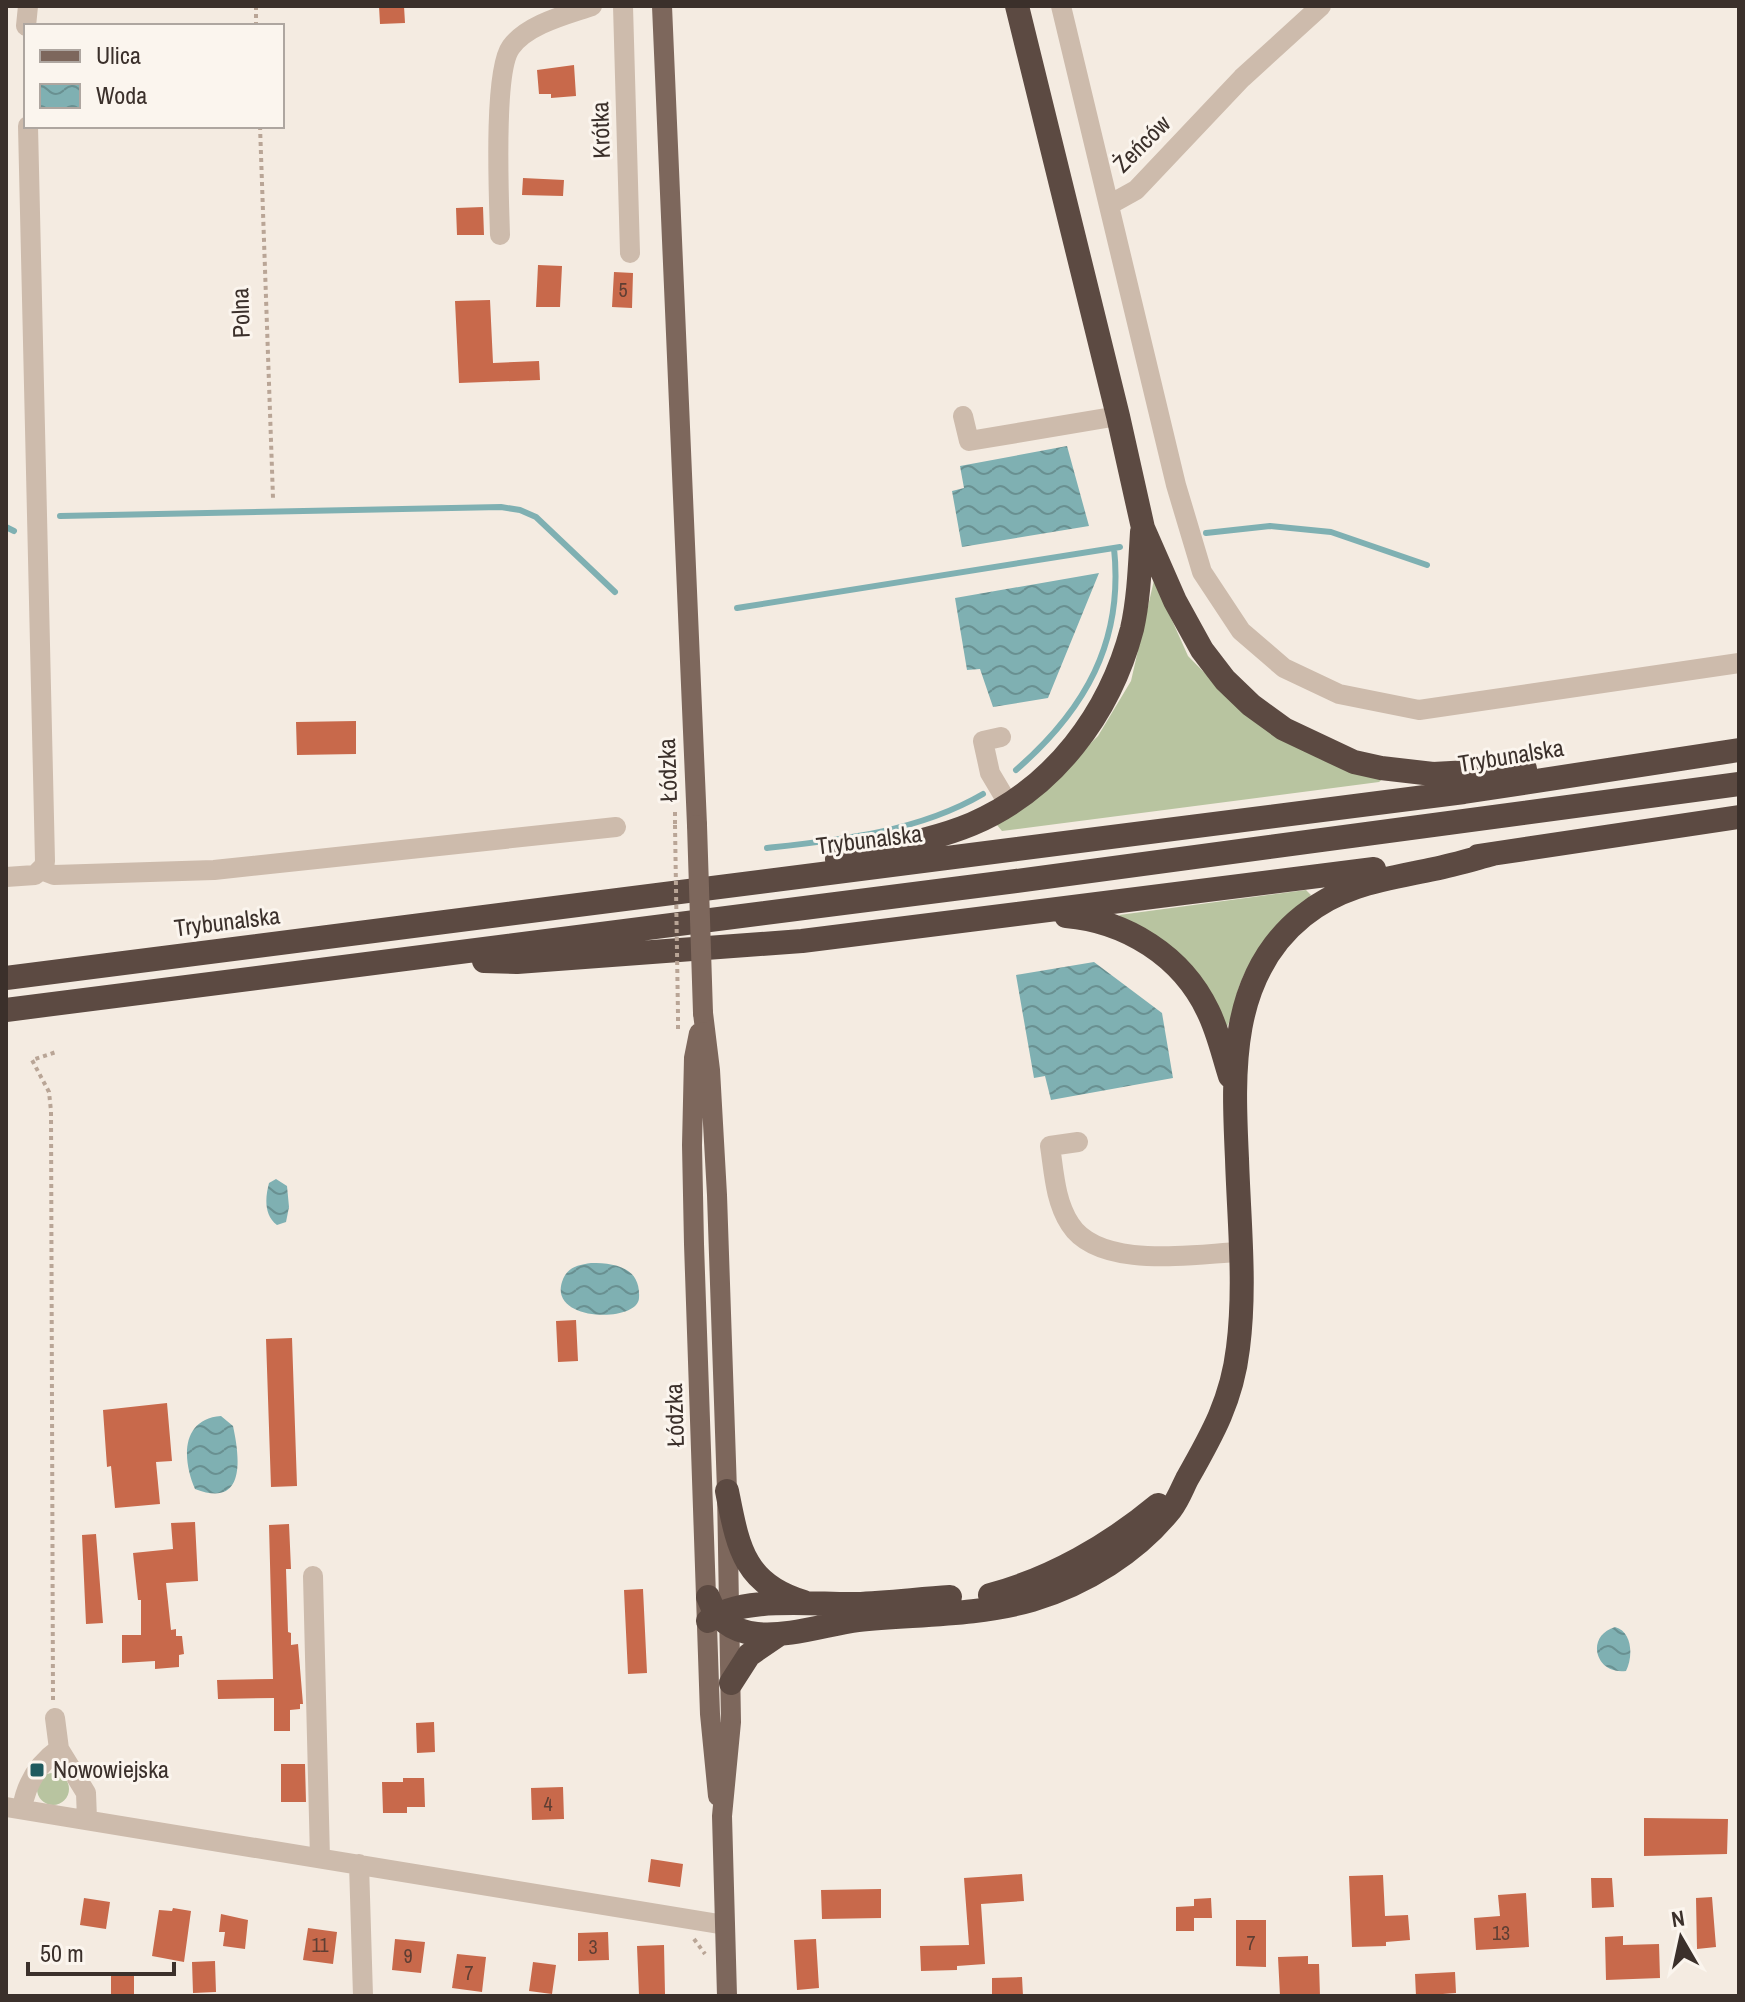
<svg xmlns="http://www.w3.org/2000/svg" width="1745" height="2002" font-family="'Archivo Narrow',sans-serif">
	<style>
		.grass { fill: #b8c4a0 }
		.water { fill: url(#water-waves) }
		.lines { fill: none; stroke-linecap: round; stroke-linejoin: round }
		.stream { stroke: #7fb0b2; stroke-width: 6 }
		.building { fill: #c8694b }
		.path { stroke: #b9a596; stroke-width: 4; stroke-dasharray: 4 4; stroke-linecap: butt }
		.minor { stroke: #cdbbac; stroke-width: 20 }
		.major { stroke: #7d675c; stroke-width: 20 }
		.highway { stroke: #5c4a42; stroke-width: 24 }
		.path-bridge { stroke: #b9a596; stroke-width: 4; stroke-dasharray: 4 4; stroke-linecap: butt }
		.major-bridge { stroke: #7d675c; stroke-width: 20 }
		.poi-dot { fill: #1f5a5e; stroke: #fbf5ee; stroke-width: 3 }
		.labels { text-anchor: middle; stroke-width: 6; stroke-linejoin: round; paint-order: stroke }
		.number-label { font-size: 20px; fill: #5e3e33 }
		.street-label { font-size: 24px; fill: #3b302b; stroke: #fbf5ee }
		.poi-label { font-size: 24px; fill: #3b302b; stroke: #fbf5ee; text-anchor: start }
	</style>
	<defs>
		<pattern id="water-waves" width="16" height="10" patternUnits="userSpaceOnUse" patternTransform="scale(2)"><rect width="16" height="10" fill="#7fb0b2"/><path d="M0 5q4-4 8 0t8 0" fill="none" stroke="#699091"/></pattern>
	</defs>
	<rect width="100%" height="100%" fill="#f4ebe1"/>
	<path class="grass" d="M1154,580l34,76 59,60 73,43 65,18 -6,5 -377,49 -5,-6 43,-32 58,-57 33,-55z
		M1306,890l5,5c-30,27 -56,51 -71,89 -5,14 -7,31 -13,43l-108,-112z
		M37 1789a16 16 0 1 1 32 0a16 16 0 1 1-32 0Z"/>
	<path class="water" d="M1067,446l22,80 -127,21 -10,-56 12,-3 -4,-22z
		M1099,573l-51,125 -55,9 -13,-38 -13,1 -12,-72z
		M1094,962l68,51 11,65 -122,22 -6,-24 -11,2 -18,-103z
		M276,1179l11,7 2,21 -3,15 -9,3c-13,-10 -12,-27 -8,-42z
		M591,1263c24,0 50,4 48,35 -1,25 -90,24 -77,-16 4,-14 15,-17 29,-19z
		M221,1416l12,10c7,32 13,83 -38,63 -13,-30 -14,-70 26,-73z
		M1615,1627c18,5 18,30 11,44 -31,4 -41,-35 -11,-44z"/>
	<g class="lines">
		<path class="stream" d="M60,516l441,-9 19,3 16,7 79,75
			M6,527l8,4
			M1206,533l64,-7 61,6 96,33
			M737,608l383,-61
			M1016,770c69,-60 108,-128 98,-222
			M767,848c73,-8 151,-16 216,-54"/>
	</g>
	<path class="building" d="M379,6h25l1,17 -25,1z
		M574,65l2,31 -25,2v-4h-12l-2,-24z
		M523,178l41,2 -1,16 -41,-1z
		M483,207l1,28h-27l-1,-27z
		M538,265l24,1 -2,41h-24z
		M614,272l19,1 -1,35 -20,-1z
		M490,300l3,63 46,-2 1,19 -81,3 -4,-82z
		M356,721v33l-59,1 -1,-33z
		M576,1320l2,41 -20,1 -2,-41z
		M292,1338l5,148 -26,1 -5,-148z
		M167,1403l5,58 -16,1 4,42 -45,4 -4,-42 -4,1 -4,-57z
		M195,1522l3,59 -32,2 5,47 5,-1v7h6l2,18 -5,1v12l-24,2v-8l-33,2v-28h19v-35h-3l-5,-47 40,-4 -2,-26z
		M289,1524l2,45h-5l2,63 3,1v12l7,-1 5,60h-3v5l-10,1v21h-16v-33l-56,1 -1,-19 56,-1 -4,-154z
		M96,1534l7,89 -17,1 -4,-89z
		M643,1589l4,84 -19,1 -4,-84z
		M434,1722l1,30 -18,1 -1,-30z
		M281,1764h24l1,38h-25z
		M403,1778h21l1,29h-18v6h-24l-1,-31h21z
		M563,1787l1,32 -32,1 -1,-32z
		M1644,1818l84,1 -1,35 -83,2z
		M651,1859l32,5 -3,23 -32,-5z
		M1022,1874l2,27 -43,3 4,60 -28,2v4l-36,1 -1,-25 49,-1 -5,-67z
		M1383,1875l2,41 23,-1 2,25 -24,2v4l-34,1 -3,-71z
		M1591,1878h21l2,29 -22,1z
		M881,1889v29l-59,1 -1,-29z
		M1526,1893l3,54 -53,3 -2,-32 26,-2 -2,-21z
		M1712,1897l4,50 -19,2 -1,-51z
		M84,1898l26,4 -4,27 -26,-4z
		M1211,1898l1,20h-18v13h-18v-24l18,-1v-7z
		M173,1908l18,3 -7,51 -32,-6 7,-46 13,1z
		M221,1914l27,6 -3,29 -22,-3 2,-14h-6z
		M1236,1920h30v47l-30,-1z
		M308,1928l29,4 -4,32 -30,-4z
		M608,1932l1,28 -31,1v-28z
		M1623,1936v9l36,-1 1,34 -54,2 -1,-43z
		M395,1939l30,3 -4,31 -29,-3z
		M816,1939l3,49 -22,2 -3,-50z
		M664,1945l1,49 -26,1 -2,-49z
		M457,1954l29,3 -4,35 -30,-4z
		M1308,1956v8h11l1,32h-40l-2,-39z
		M215,1961l1,31 -23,1 -1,-31z
		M533,1962l23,3 -4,29 -23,-3z
		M1455,1972l1,21 -40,3 -1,-22z
		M111,1974h23v22h-23z
		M1022,1977l1,19h-31v-18z"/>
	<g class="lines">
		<path class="path" d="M256,6v20
			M260,126l13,372
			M675,812v13
			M678,1029v-14
			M53,1700l-2,-589 -2,-19 -17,-32 24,-8
			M694,1939l11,15"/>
		<path class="minor" d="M623,6l7,247
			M1061,6l115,479 26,87 39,59 43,37 55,26 80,16 320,-47
			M26,26l2,-20
			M1109,205l27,-15 106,-112 79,-72
			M500,235c-1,-35 -7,-164 11,-188 17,-23 55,-32 81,-41
			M963,416l6,25 149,-25
			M1001,737l-18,4 7,32 19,32
			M41,870l13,5 160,-5 402,-43
			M6,877l29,-2 9,-9 1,-5 -17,-735
			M1078,1142l-28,4c4,26 5,55 20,78 29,46 123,30 170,28
			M313,1576l7,282
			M55,1718l4,31 27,44 1,26
			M6,1807l719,118
			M22,1809c4,-26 16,-45 37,-60
			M359,1864l4,132"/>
		<path class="major" d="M662,6l35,819
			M703,1013l7,57 7,125 10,296 4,231 -9,94 5,180
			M699,1033l-5,25 -2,87 2,99 16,470 8,82"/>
		<path class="highway" d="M1017,6l101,410 25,112 32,73 27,49 23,30 26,25 33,24 70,33 27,6 52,6 92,-5
			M1478,856l261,-39
			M837,859c45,-11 92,-17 135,-35 82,-35 138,-111 160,-195 7,-31 8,-65 10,-97
			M1066,916c60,5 116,40 142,95 10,20 15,43 22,65
			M484,961l33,1 285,-21 572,-72
			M6,978l1458,-186 275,-42
			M6,1010l1010,-129 723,-97
			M727,1491c11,55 16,93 77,111
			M990,1595c61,-16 120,-50 168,-90
			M708,1597c23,63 102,29 150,23 58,-6 118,-4 174,-20 53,-16 105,-48 139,-91 7,-9 11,-20 16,-30 25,-44 45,-79 51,-131 8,-62 1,-126 -1,-189 -4,-86 -9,-183 66,-243 39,-32 84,-37 131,-47 20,-4 40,-10 59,-15
			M708,1621c32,-26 107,-16 148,-17 31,-1 62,-5 94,-7
			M731,1683l18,-28 29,-20"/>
		<path class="path-bridge" d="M675,825l3,190"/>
		<path class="major-bridge" d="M697,825l6,188"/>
	</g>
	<rect class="poi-dot" x="29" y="1762" width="16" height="16" rx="4"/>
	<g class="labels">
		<g class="number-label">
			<text x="623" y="297">5</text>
			<text x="548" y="1811">4</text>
			<text x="1501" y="1940">13</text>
			<text x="1251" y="1950">7</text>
			<text x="320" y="1952">11</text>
			<text x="593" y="1954">3</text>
			<text x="408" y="1963">9</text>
			<text x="469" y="1980">7</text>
		</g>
		<g class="street-label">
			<text transform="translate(601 130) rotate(-92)" y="8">Krótka</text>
			<text transform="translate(1142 144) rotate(-45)" y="8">Żeńców</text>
			<text transform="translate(241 313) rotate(-92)" y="8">Polna</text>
			<text transform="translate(1511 756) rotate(-9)" y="8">Trybunalska</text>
			<text transform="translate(668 770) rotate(-92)" y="8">Łódzka</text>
			<text transform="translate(869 840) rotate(-7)" y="8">Trybunalska</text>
			<text transform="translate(227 922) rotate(-7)" y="8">Trybunalska</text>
			<text transform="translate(675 1415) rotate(-92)" y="8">Łódzka</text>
		</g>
		<g class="poi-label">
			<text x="53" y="1778">Nowowiejska</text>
		</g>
	</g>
	<rect width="1745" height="2002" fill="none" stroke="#3b302b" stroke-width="16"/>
	<rect x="24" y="24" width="260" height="104" fill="#fbf5ee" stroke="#aea6a0" stroke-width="2"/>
	<rect x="40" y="50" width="40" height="12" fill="#7d675c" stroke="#aea6a0" stroke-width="2"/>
	<text x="96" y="64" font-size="24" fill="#3b302b">Ulica</text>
	<rect x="40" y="84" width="40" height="24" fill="url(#water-waves)" stroke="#aea6a0" stroke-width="2"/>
	<text x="96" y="104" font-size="24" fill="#3b302b">Woda</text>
	<g transform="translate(1681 1938) rotate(351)" stroke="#fbf5ee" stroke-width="6" paint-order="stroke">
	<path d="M0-6L14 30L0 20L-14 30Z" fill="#3b302b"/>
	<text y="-12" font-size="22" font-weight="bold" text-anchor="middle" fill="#3b302b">N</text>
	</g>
	<path d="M28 1962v12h146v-12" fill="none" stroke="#3b302b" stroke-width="4"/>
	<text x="40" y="1962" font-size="24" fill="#3b302b" stroke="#fbf5ee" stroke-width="6" paint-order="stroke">50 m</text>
</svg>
